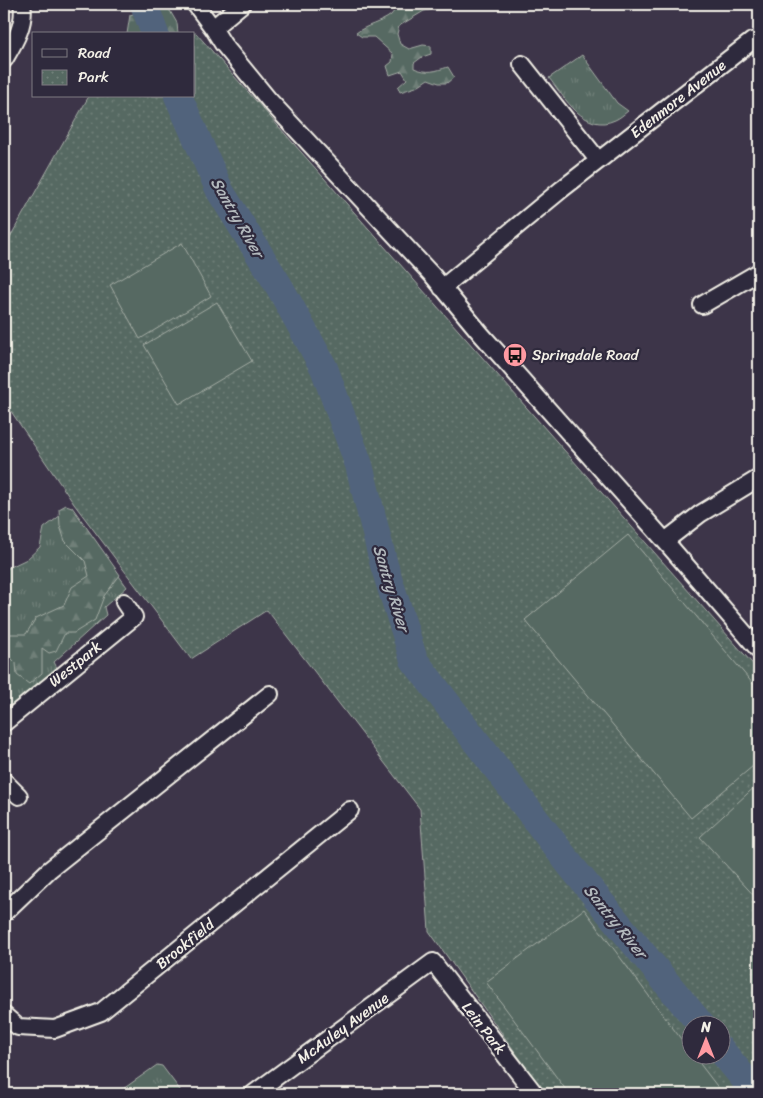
<svg xmlns="http://www.w3.org/2000/svg" width="763" height="1098" font-family="Sriracha,sans-serif">
	<style>
		.grass { fill: url(#grass-tufts); stroke: #a5ada5 }
		.forest { fill: url(#forest-firs); stroke: #a5ada5 }
		.park { fill: url(#park-dots); stroke: #a5ada5; fill-rule: evenodd }
		.pitch { fill: #566962; stroke: #a5ada5 }
		.lines { fill: none; stroke-linecap: round; stroke-linejoin: round }
		.river { stroke: #51647c; stroke-width: 28 }
		.minor-casing { stroke: #f4f1e8; stroke-width: 20 }
		.minor { stroke: #2f2a3d; stroke-width: 16 }
		.labels { text-anchor: middle; stroke-width: 4.5; stroke-linejoin: round; paint-order: stroke }
		.street-label { font-size: 15px; fill: #f4f1e8; stroke: #2f2a3d }
		.poi-label { font-size: 15px; fill: #f4f1e8; stroke: #2f2a3d; text-anchor: start }
		.water-label { font-size: 16px; font-style: italic; fill: #b3b9bd; stroke: #2f2a3d }
	</style>
	<defs>
		<pattern id="grass-tufts" width="24" height="20" patternUnits="userSpaceOnUse" patternTransform="scale(1.25)"><rect width="24" height="20" fill="#566962"/><path d="M3 7l-1-3M5 7V3M7 7l1-3M15 17l-1-3M17 17v-4M19 17l1-3" fill="none" stroke="#6f7f78"/></pattern>
		<pattern id="forest-firs" width="22" height="20" patternUnits="userSpaceOnUse" patternTransform="scale(1.25)"><rect width="22" height="20" fill="#566962"/><path d="M5 1l3.5 6h-7zM16 11l3.5 6h-7z" fill="#6f7f78"/></pattern>
		<pattern id="park-dots" width="8" height="8" patternUnits="userSpaceOnUse" patternTransform="scale(1.25)"><rect width="8" height="8" fill="#566962"/><path d="M2 2h.1M6 6h.1" fill="none" stroke="#6f7f78" stroke-width="1.8" stroke-linecap="round"/></pattern>
	</defs>
	<rect width="100%" height="100%" fill="#3d3549"/>
	<filter id="ink" filterUnits="userSpaceOnUse"><feTurbulence type="fractalNoise" baseFrequency=".02" numOctaves="2"/><feDisplacementMap in="SourceGraphic" scale="10" xChannelSelector="R" yChannelSelector="G"/><feConvolveMatrix kernelMatrix="1 2 1 2 8 2 1 2 1" color-interpolation-filters="sRGB"/></filter>
	<g filter="url(#ink)">
		<path class="grass" d="M582,55l35,48 11,8c-4,3 -8,7 -13,9 -30,14 -51,-23 -66,-42z
			M70,508l57,79 -23,20 2,8 -52,47 3,6 -53,44v-142l23,-11 13,-12 4,-19z
			M157,1065l5,1 21,28h-67z"/>
		<path class="forest" d="M133,4h33l11,19 1,11h-51l3,-19 6,-2z
			M397,4h41l-3,5 -11,2 -25,15 -2,8 3,10 9,5 14,-4 8,1v8l-9,3 -8,6v5c14,6 21,3 34,-1l6,10 -7,6h-8l-11,-4 -12,8 -16,5 -2,-5 9,-8 -5,-8 -12,4 -3,-9 5,-4 1,-8 -19,-17h-12l-6,-4c10,-8 25,-10 35,-18 3,-3 4,-7 6,-11z
			M66,505l6,2 48,68 -16,21 -9,24 -21,13h-9l-9,18 -7,2 -7,-5v25l-13,11 -12,-9 -1,-12 -5,-5 -7,10v-32l4,-2h18l10,-16 28,-13 8,-18 17,-11 -4,-15 -20,-20 -5,-15 -1,-17z"/>
		<path class="park" d="M196,33l563,638v423h-214l-116,-163 -9,-122 -153,-199 -76,49 -117,-155 -70,-103v-153l85,-152h105v-62h-8zM690,1026h30v30h-30z"/>
		<path class="pitch" d="M182,243l29,53 -71,43 -30,-54z
			M217,302l35,59 -73,43 -35,-59z
			M628,535l131,156v70l-68,57 -166,-198z
			M759,783v118l-59,-64z
			M584,909l106,142v5h4l29,38h-154l-83,-112z"/>
		<g class="lines">
			<path class="river" d="M144,4l11,30
				M178,96l42,95 59,95 45,82 35,97 25,100 30,95 157,206 131,160
				M720,1049l37,45"/>
			<g class="minor-casing">
				<path id="minor" d="M195,4l18,24 10,16 46,56 164,176 48,58 184,207 94,109
					M213,28l29,-24
					M4,60c10,-17 22,-36 18,-56
					M522,64l76,96
					M442,288l120,-99 190,-148 7,-2
					M702,305l57,-33
					M665,541l35,-27 59,-36
					M4,723l130,-106 -10,-15
					M4,781l15,15
					M4,913l45,-43 221,-176
					M4,1015l14,12 37,2 46,-17 249,-202
					M253,1094l180,-132 102,132"/>
			</g>
			<use href="#minor" class="minor"/>
		</g>
	</g>
	<defs>
		<g id="bus-disc" transform="scale(1.25)"><circle r="9.5" fill="#ff9aa2" stroke="#2f2a3d"/><path d="M-5-6H5V4H4V6H2V4H-2V6H-4V4H-5ZM-3.5-4V0h7V-4ZM-3.5 1.2v1.5H-2V1.2ZM2 1.2v1.5H3.5V1.2Z" fill="#111"/></g>
	</defs>
	<g fill-rule="evenodd">
		<use href="#bus-disc" x="515" y="355"/>
	</g>
	<g class="labels">
		<g class="street-label">
			<text transform="translate(678 99) rotate(-38)" y="5">Edenmore Avenue</text>
			<text transform="translate(75 664) rotate(-39)" y="5">Westpark</text>
			<text transform="translate(185 944) rotate(-39)" y="5">Brookfield</text>
			<text transform="translate(343 1028) rotate(-36)" y="5">McAuley Avenue</text>
			<text transform="translate(484 1028) rotate(52)" y="5">Lein Park</text>
		</g>
		<g class="poi-label">
			<text x="532" y="360">Springdale Road</text>
		</g>
		<g class="water-label">
			<text transform="translate(238 217) rotate(60)" y="6">Santry River</text>
			<text transform="translate(392 588) rotate(73)" y="6">Santry River</text>
			<text transform="translate(616 921) rotate(51)" y="6">Santry River</text>
		</g>
	</g>
	<rect width="763" height="1098" fill="none" stroke="#2f2a3d" stroke-width="20"/>
	<rect x="10" y="10" width="743" height="1078" fill="none" stroke="#f4f1e8" stroke-width="2" filter="url(#ink)"/>
	<rect x="32" y="32" width="162" height="65" fill="#2f2a3d" stroke="#7e7a81"/>
	<rect x="42" y="49" width="25" height="8" fill="#2f2a3d" stroke="#7e7a81"/>
	<text x="78" y="58" font-size="15" fill="#f4f1e8">Road</text>
	<rect x="42" y="70" width="25" height="15" fill="url(#park-dots)" stroke="#7e7a81"/>
	<text x="78" y="82" font-size="15" fill="#f4f1e8">Park</text>
	<g transform="translate(706 1040)"><circle r="24" fill="#2f2a3d" stroke="#7e7a81"/>
	<path d="M0-4L9 19L0 12L-9 19Z" fill="#ff9aa2"/>
	<text y="-8" font-size="14" font-weight="bold" text-anchor="middle" fill="#f4f1e8">N</text>
	</g>
</svg>
